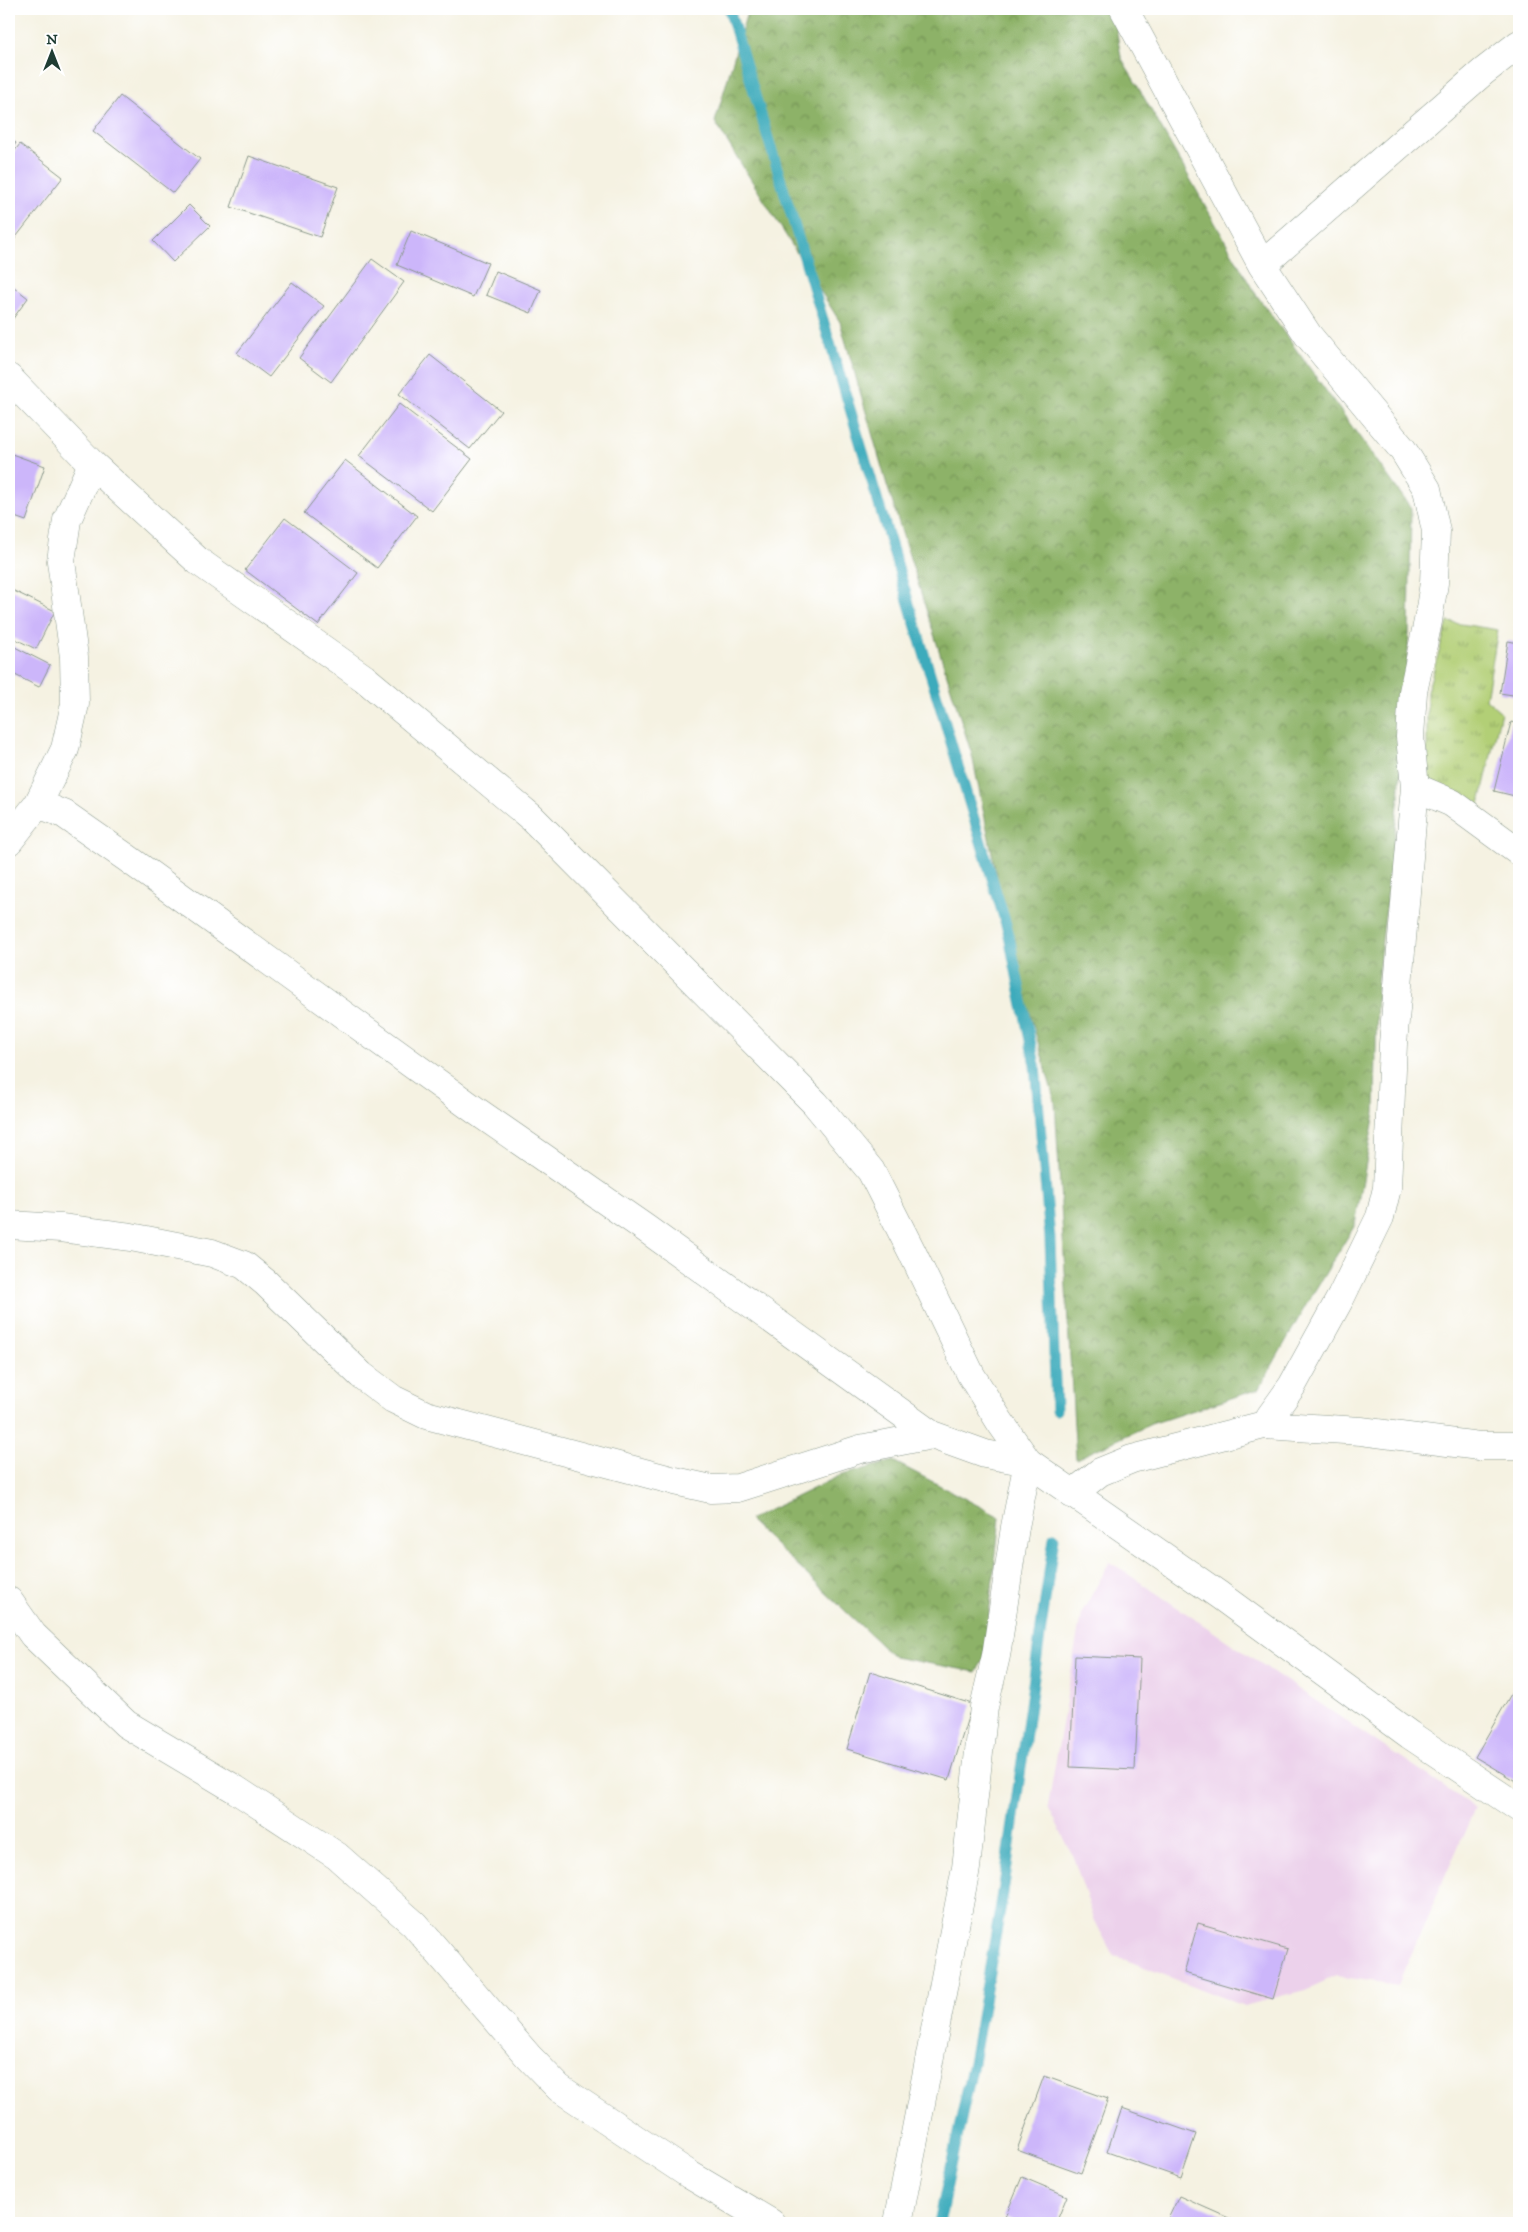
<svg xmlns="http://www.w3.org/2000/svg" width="1528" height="2232" font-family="'IM FELL DW Pica',serif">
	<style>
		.built { fill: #ecd1eb }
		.grass { fill: url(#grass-tufts); stroke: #688655 }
		.forest { fill: url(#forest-crowns); stroke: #56784e }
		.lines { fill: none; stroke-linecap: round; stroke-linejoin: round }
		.stream { stroke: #3dabbc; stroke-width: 11 }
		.building { fill: #ccb6fa }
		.minor-casing { stroke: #8a988b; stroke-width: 29 }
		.tertiary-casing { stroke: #8a988b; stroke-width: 29 }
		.minor { stroke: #fff; stroke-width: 28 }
		.tertiary { stroke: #fff; stroke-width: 28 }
	</style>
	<defs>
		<pattern id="grass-tufts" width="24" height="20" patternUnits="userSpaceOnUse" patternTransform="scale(1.25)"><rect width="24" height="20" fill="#b2cf76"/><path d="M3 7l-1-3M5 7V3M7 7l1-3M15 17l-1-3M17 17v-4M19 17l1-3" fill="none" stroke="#90a962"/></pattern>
		<pattern id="forest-crowns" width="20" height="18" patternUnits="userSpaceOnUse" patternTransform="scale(1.25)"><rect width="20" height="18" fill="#8db267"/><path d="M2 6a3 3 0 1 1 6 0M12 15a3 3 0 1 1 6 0" fill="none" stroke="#739256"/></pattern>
	</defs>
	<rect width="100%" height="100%" fill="#fff"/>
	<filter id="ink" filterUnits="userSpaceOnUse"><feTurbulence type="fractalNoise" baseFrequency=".02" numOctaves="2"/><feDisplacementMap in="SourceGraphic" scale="10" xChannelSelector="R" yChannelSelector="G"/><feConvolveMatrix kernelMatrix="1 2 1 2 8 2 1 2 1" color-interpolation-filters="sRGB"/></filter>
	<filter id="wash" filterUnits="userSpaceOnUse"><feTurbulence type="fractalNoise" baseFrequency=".0096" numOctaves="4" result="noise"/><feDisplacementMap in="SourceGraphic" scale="20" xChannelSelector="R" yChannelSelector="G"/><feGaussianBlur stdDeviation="1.12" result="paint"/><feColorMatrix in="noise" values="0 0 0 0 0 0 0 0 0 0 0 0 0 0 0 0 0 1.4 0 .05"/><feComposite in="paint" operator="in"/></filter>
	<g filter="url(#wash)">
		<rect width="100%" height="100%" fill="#f5f2e2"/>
		<path class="built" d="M1110,1562l365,246 -77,177 -62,-9 -31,14 -61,16 -131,-51 -19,-36 -22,-65 -24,-48 33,-192z"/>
		<path class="grass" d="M1448,622l50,8 -12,69 15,13 -22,95 -52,-29v-86z"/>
		<path class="forest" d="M748,9h365l8,48 132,233 158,218 -2,126 -10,162 -22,187 -2,129 -20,113 -49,80 -47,84 -108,35 -75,35 -21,-357 -44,-156 -39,-191 -85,-270 -47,-163 -125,-200z
			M893,1461l107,56 -16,142 -8,13 -82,-15 -145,-137 90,-44z"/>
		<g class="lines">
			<path class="stream" d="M729,9l279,922 27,134 15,174 6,171
				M939,2223l34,-160 30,-170 51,-355"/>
		</g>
		<g id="blocks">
			<path class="building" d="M120,96l80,63 -27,34 -80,-62z
				M9,138l7,5 -7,10z
				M20,144l43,33 -50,64 -4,-4v-79z
				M249,156l89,31 -18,50 -89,-30z
				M189,205l21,21 -37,36 -20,-21z
				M411,231l77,32 -15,34 -76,-32z
				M372,259l32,23 -73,100 -32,-24z
				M496,271l45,19 -10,23 -45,-18z
				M292,282l32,24 -55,71 -32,-24z
				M9,283l19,15 -19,26z
				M430,355l71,56 -31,38 -71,-55z
				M399,404l73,55 -40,52 -73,-55z
				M9,453l36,13 -19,55 -17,-6z
				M345,460l72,56 -40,52 -73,-55z
				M285,518l73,55 -40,52 -73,-55z
				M12,590l43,21 -19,38 -27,-13v-39z
				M1508,641l11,2v53l-19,-3z
				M9,644l41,21 -11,22 -30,-15z
				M1511,722l8,2v73l-25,-6z
				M1075,1656l65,3 -5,111 -65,-3z
				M870,1672l102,32 -23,76 -102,-31z
				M1519,1680v103l-44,-26z
				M1198,1923l90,26 -15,50 -89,-26z
				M1044,2076l64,23 -27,74 -64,-23z
				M1122,2108l74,26 -15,44 -74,-26z
				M1022,2177l45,19 -11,27h-36l-15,-6z
				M1179,2196l61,27h-74z"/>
		</g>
	</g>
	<g filter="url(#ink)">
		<use href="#blocks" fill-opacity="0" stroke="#8a988b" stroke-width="1"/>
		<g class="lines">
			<g class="minor-casing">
				<path id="minor" d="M1124,9l138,256
					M1415,787l37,16 67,49
					M38,804l26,10 63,44 348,252 170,118 287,207 53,19 43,8 -13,65 -19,129 -12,51 -18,161 -68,355
					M9,841l29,-37 27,-55 10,-45 -1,-47 -13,-96 6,-41 25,-56
					M9,1225l52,3 70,9 81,16 32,12 22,18 95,92 32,24 33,16 249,66 36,8 27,-1 122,-39 72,-14
					M1264,1425l97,6 118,15h40
					M1072,1494l28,-22 32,-13 132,-34 28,-39 49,-89 39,-80 7,-29 6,-144 22,-257 -5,-50 3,-45 15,-71 6,-38 2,-52 -9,-42 -24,-39 -95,-115 -46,-70 221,-193 36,-28
					M9,1601l24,34 93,89 109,65 102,67 77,68 114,132 31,32 131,87 81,48"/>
			</g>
			<g class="tertiary-casing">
				<path id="tertiary" d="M9,378l83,86 106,97 166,117 168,140 283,285 56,68 41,81 59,123 29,47 28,40 191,133 191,140 109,73"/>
			</g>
			<use href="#minor" class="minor"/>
			<use href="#tertiary" class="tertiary"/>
		</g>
	</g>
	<rect width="1528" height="2232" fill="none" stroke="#fff" stroke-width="30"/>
	<g transform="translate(52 52)" stroke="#ffffff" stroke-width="4" paint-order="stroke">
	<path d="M0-4L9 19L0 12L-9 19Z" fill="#1f3d34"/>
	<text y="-8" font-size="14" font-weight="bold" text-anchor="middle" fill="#1f3d34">N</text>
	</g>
</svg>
